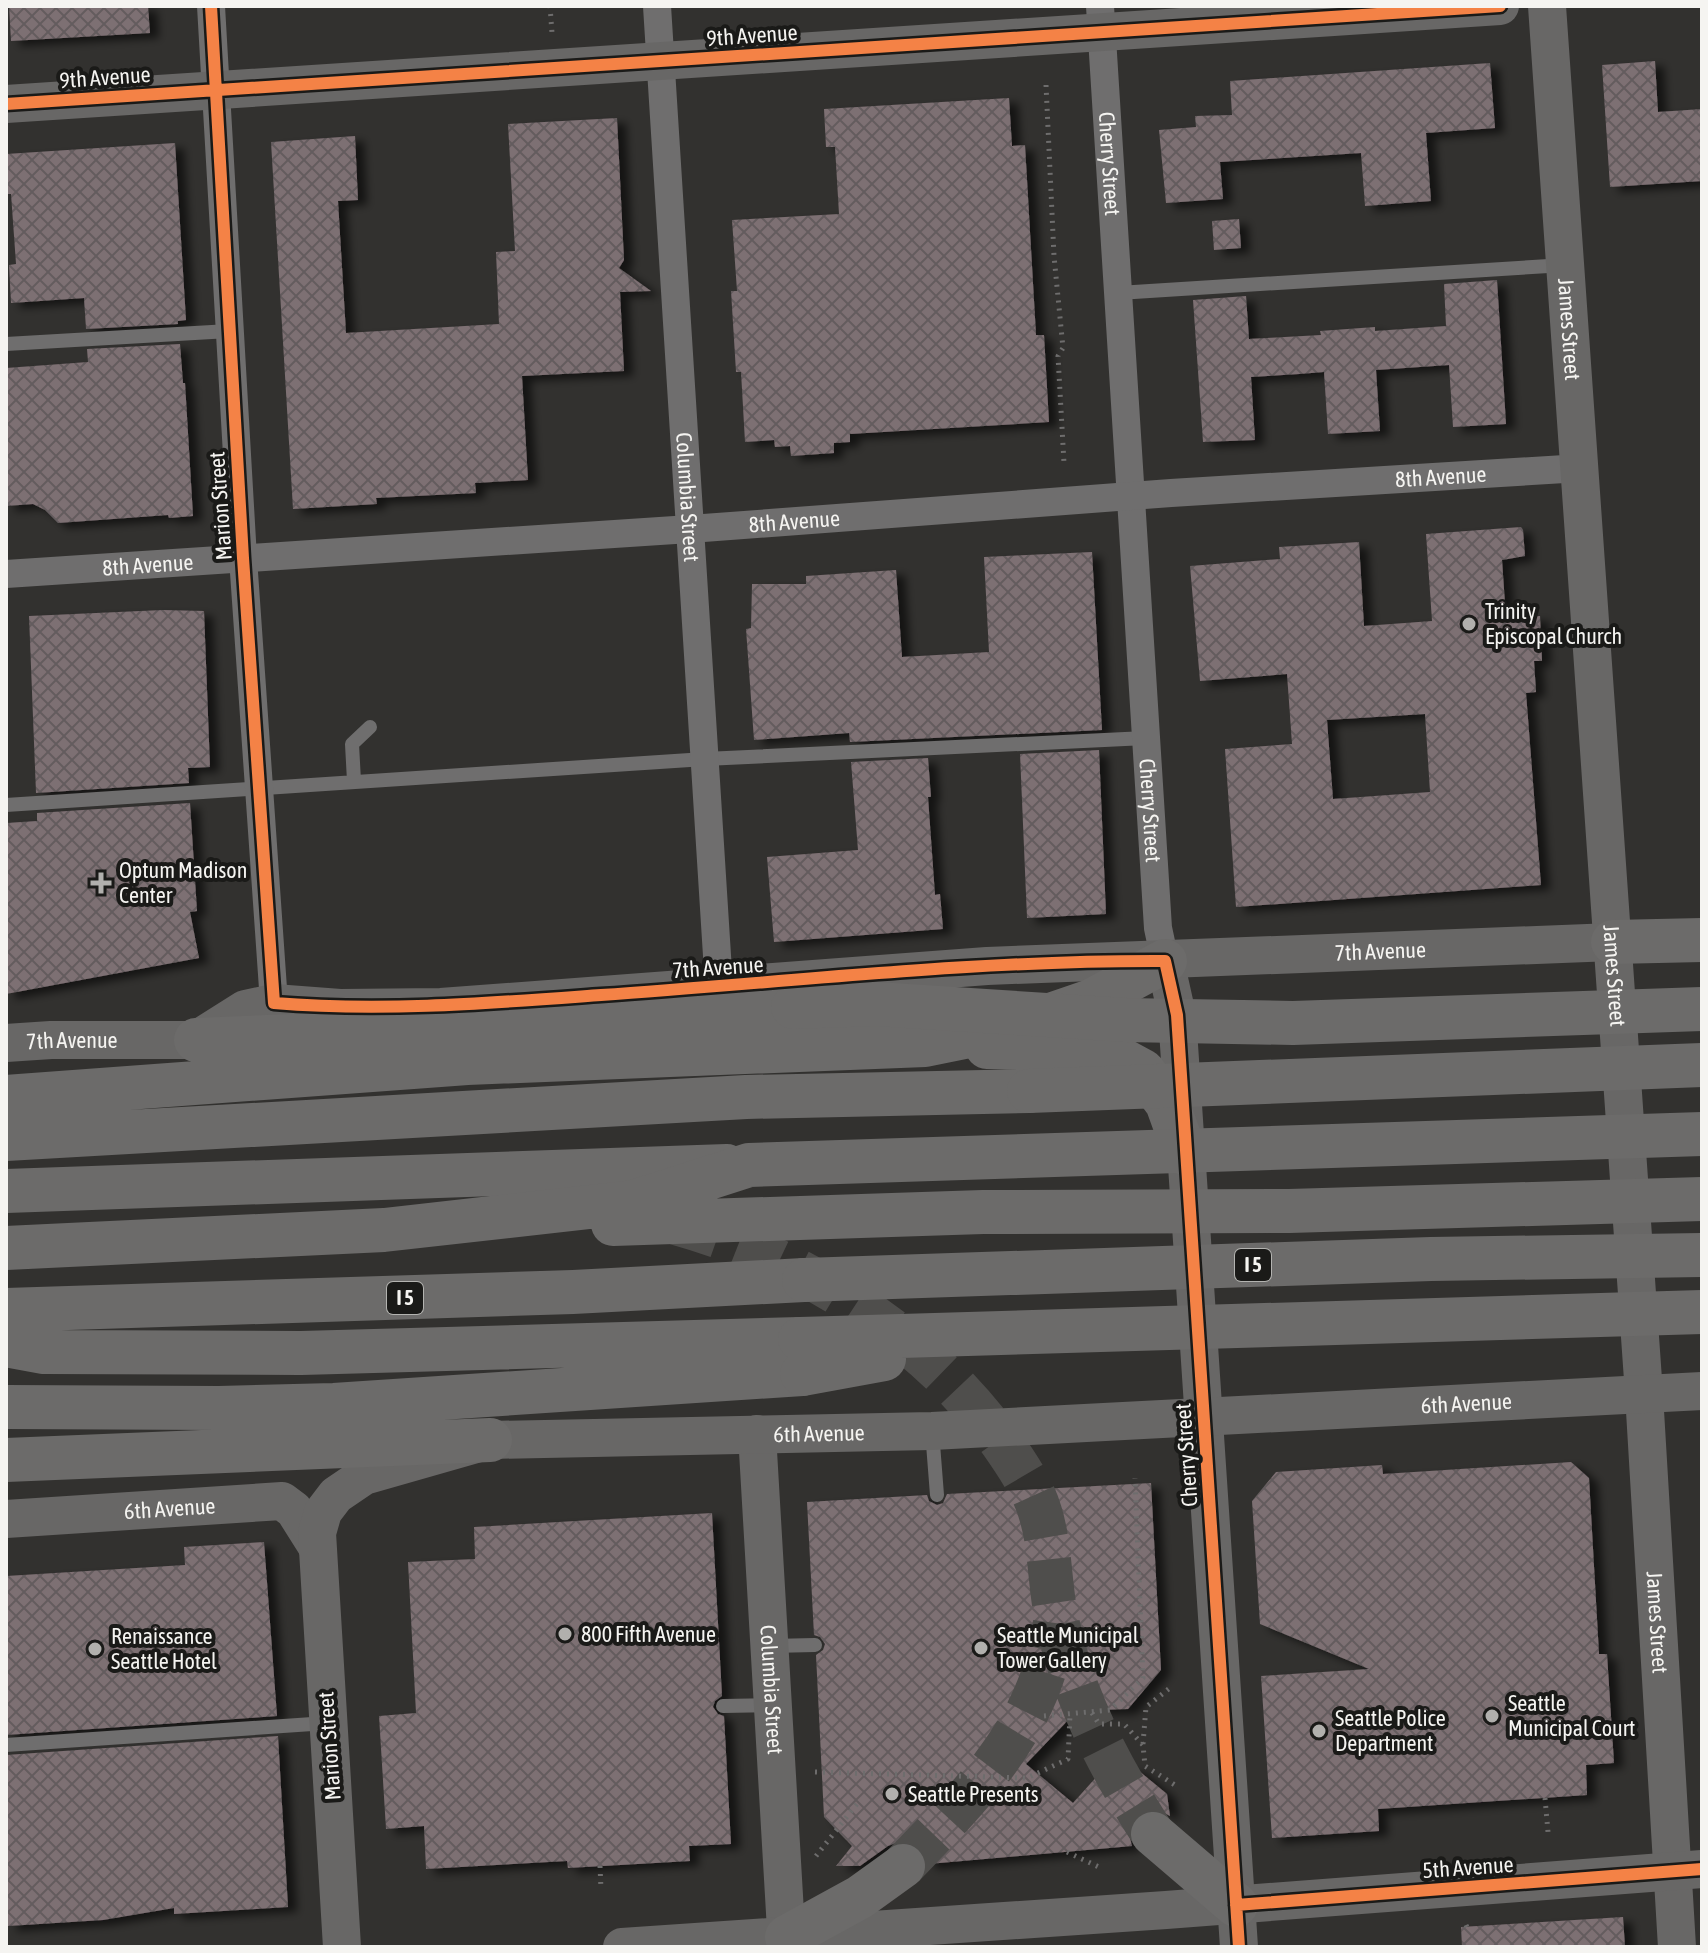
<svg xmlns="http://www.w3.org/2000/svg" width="1708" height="1953" font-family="'Asap Condensed',sans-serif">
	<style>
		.building { fill: url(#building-cross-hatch); fill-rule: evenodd; filter: url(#shadow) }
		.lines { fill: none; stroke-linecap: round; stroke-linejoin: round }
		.highway-tunnel { stroke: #4f4e4c; stroke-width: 44; stroke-dasharray: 44 22; stroke-linecap: butt }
		.path { stroke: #6e6d6d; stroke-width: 5; stroke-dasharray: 2 6; stroke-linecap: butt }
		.lane { stroke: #6f6e6e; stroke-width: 14 }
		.street { stroke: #6f6e6e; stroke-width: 28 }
		.secondary { stroke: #686766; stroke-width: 38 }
		.highway { stroke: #6c6b6a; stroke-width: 44 }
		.highway-bridge { stroke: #6c6b6a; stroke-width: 44 }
		.cycleway-casing { stroke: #1a1a18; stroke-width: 17 }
		.cycleway { stroke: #f48246; stroke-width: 12 }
		.poi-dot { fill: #b1b0ad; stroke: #1a1a18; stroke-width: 3 }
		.labels { text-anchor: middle; stroke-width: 8; stroke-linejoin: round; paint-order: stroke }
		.shield { fill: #1a1a18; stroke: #b3b3b0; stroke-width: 2 }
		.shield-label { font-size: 20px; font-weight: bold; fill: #f5f4f1 }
		.street-label { font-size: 22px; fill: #f5f4f1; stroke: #1a1a18 }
		.poi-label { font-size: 22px; fill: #f5f4f1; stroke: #1a1a18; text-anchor: start }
	</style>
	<defs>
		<pattern id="building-cross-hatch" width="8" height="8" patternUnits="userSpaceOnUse" patternTransform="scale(2)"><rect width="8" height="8" fill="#7d6f73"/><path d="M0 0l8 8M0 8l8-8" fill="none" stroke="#645c5e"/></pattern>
		<filter id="shadow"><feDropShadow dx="9" dy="5" stdDeviation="4" flood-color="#0009"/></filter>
	</defs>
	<rect width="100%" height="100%" fill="#32312f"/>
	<path class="building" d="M9,6h139l2,27 -139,8z
		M1655,61l3,51 44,-3v72l-92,6 -8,-122z
		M1490,63l5,65 -69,5 5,68 -66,5 -4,-53 -141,9 3,37 -57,4 -7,-73 37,-3 -1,-11 37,-1 -2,-34z
		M1009,98l3,48 13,-1 11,190h8l5,87 -199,12v8l-16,1v10l-43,3 -1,-10 -15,1 -1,-7 -29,2 -4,-70h-5l-5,-81h6l-5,-71 107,-6 -4,-67h-9l-2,-38z
		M617,118l7,142 -5,8 32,23 -31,1 4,79 -102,5 6,104 -53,3 1,10 -100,5 1,6 -84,5 -22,-367 84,-6 3,64 -20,1 8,132 153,-9 -3,-72 19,-1 -7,-127z
		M175,143l11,177 -8,1v3l-92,5 -2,-31 -73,5 -2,-38 7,-1 -5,-70h-5v-40z
		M1239,219l2,29 -27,2 -2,-29z
		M1497,280l9,144 -53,3 -4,-62 -73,5 4,61 -52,3 -4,-62 -25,2 -48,3 4,63 -52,2 -10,-142 53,-4 3,43 72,-4 -1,-4 55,-4v4l71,-5 -2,-42z
		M180,344l3,39h2l8,133 -24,2 -1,-3 -110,8 -13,-13 -12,-6 -27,2v-138l82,-6 -1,-13z
		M1521,527l2,3 2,26 -23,4 4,58 34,-2 2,45h-8l2,31 -10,1 15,192 -305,22 -11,-158 67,-5 -5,-70 -87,7 -10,-115 90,-7 -1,-12 80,-5 5,84 68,-5 -6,-87zM1425,714l5,78 -97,7 -6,-79z
		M1092,552l10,178 -252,12 -1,-9 -95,7 -8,-111 5,-1 1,-44h54v-8l90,-6 6,87 87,-5 -5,-95z
		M163,610l41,1 6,156 -22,1 1,15 -153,10 -7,-177z
		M1099,750l7,164 -79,4 -7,-164z
		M928,758l3,39h-3l7,98 5,-1 3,35 -169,13 -7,-85 91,-7 -7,-88z
		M190,803l7,108 -7,1 9,46 -193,36v-171l31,-2v-8z
		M1571,1462l18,16 10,176h8l7,109 -28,2 1,30 -209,14 1,22 -107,7 -11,-162 108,-7 -109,-45 -8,-123 24,-29 106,-7 1,9z
		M1151,1483l10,187 -33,39 -29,1 -11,-11 -12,12 -10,1 6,4 -46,48 47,39 26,-29 15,14 19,-22 34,28 3,22 -13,-7 -12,1 -10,7 -7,13 4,16 -204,18 -5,-13 -11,-8 -11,-2 -13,5 -28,20h-24l16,-20 -28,-29 -8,-162 7,-5 2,-6 -5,-7 -6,-2 -7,-133 120,-7 2,6 8,4 6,-2 4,-9z
		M712,1513l10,183 -7,5 -2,6 5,7 6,2 7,128 -42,2 1,15 -122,7 -1,-7 -141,8 -2,-43 -38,3 -7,-113 37,-3 -8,-151 67,-3 -1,-32z
		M264,1542l13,174 -271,19v-159l179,-11 -1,-18z
		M278,1736l10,171 -114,7v-6l-71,12 -95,6 -2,-171z
		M1623,1917l2,30h-163l-1,-20z"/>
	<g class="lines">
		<path class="highway-tunnel" d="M676,1223c126,35 250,113 326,220 14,20 31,45 38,69 11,35 9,72 17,108 16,77 53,148 96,214
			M903,1866c70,-73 138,-138 152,-243"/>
		<path class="path" d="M550,6l2,27
			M1046,85l8,171 9,92 -5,8 6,107
			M1092,1713l7,11h25l19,21 2,21 33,21
			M1044,1716l66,-6 33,-32 -8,-200
			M1143,1744l3,-37 25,-20
			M815,1772l212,6 41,-19 2,-44
			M1545,1798l3,34
			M1067,1852l34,16
			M816,1856l44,-56
			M600,1866l1,23
			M1466,1925l1,2"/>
		<path class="lane" d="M1118,293l447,-28
			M6,344l223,-13
			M354,781l-2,-37 18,-17
			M6,805l699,-46 441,-21
			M932,1431l5,64
			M771,1646l44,-1
			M723,1706l50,-1
			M6,1745l321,-22"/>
		<g class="street">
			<path d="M211,6l32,552 31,445"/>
			<path id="s1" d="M657,6l62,981"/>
			<path id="s2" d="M1100,6l58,922 7,33"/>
			<path id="s3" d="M6,574l684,-45 481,-36 410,-25"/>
		</g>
		<g class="secondary">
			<path id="s4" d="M1547,6l97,1388 33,553"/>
			<path d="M6,104l1494,-98"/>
			<path d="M1165,961l12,54 62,932"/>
			<path id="s5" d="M6,1043l45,-3h145l49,-31 29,-6 66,5 101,-1 546,-41 626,-24"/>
			<path id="s6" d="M757,1434l30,513"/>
			<path id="s7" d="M6,1519l276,-18 12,9 22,35"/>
			<path id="s8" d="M342,1947l-25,-414 6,-21 13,-17 28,-19 126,-36 442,-9 770,-40"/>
			<path d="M622,1947l544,-37 536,-41"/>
		</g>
		<path class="highway" d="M1613,942l89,-2
			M196,1040l242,-10 355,-23
			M987,1047l100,2 32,9 24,13 24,32 18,50
			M6,1097l461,-34 458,-18 93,-19 73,-25 74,-40
			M6,1139l740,-42 283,-6
			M6,1191l721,-25
			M6,1310l567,-18 231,-12
			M6,1345l38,7 257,1 499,-14
			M6,1407l213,1 115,-3 468,-31
			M6,1460l484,-20
			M1153,1834l83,71
			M787,1937l73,-40 43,-31"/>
		<path class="highway-bridge" d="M793,1007l83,-3 249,16 168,3 409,-14
			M1029,1091l673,-26
			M613,1224l370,-12 306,-1 413,-12
			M6,1248l378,-18 250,-28 115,-37 953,-31
			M804,1280l627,-21 271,-4
			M800,1339l902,-27
			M802,1374l82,-15"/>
		<g class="cycleway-casing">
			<path id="cycleway" d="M211,6l32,552 31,445c109,9 217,0 327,-8 188,-13 376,-35 564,-34l12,54 62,932
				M6,104l1494,-98
				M1236,1905l466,-36"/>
		</g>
		<use href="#cycleway" class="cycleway"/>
	</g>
	<g class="poi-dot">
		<circle cx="1469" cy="624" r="8"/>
		<path d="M97 871h8v8h8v8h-8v8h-8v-8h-8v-8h8z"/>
		<circle cx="565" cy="1634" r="8"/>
		<circle cx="981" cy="1648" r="8"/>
		<circle cx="95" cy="1649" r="8"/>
		<circle cx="1492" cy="1716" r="8"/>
		<circle cx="1319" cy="1731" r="8"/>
		<circle cx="892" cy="1794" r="8"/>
	</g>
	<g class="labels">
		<g class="shield">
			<rect x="1235" y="1249" width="36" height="32" rx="6"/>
			<rect x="387" y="1282" width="36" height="32" rx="6"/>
		</g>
		<g class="shield-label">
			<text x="1253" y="1272">I 5</text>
			<text x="405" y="1305">I 5</text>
		</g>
		<g class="street-label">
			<text transform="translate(752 35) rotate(-4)" y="8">9th Avenue</text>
			<text transform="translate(105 77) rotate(-4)" y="8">9th Avenue</text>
			<text dy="8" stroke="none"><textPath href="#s2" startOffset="158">Cherry Street</textPath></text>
			<text dy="8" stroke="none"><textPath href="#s4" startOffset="324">James Street</textPath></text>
			<text dy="8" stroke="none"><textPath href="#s3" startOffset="1438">8th Avenue</textPath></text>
			<text dy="8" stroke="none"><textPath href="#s1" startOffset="492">Columbia Street</textPath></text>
			<text transform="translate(220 506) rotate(-94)" y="8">Marion Street</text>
			<text dy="8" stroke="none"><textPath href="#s3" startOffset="790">8th Avenue</textPath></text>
			<text dy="8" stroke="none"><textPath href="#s3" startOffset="142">8th Avenue</textPath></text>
			<text dy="8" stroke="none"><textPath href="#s2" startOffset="806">Cherry Street</textPath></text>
			<text dy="8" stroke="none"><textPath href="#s5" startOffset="1386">7th Avenue</textPath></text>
			<text transform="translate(718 967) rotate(-4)" y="8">7th Avenue</text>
			<text dy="8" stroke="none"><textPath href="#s4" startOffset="972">James Street</textPath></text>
			<text dy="8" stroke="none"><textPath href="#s5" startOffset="66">7th Avenue</textPath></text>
			<text dy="8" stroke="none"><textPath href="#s8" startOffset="1600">6th Avenue</textPath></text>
			<text dy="8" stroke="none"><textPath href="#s8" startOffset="952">6th Avenue</textPath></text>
			<text transform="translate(1186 1455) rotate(-94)" y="8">Cherry Street</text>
			<text dy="8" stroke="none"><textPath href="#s7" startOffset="164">6th Avenue</textPath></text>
			<text dy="8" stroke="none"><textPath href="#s4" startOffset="1620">James Street</textPath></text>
			<text dy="8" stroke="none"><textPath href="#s6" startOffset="256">Columbia Street</textPath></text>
			<text transform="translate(329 1746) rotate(-94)" y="8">Marion Street</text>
			<text transform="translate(1468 1867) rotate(-4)" y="8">5th Avenue</text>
		</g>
		<g class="poi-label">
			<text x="1485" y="619">Trinity<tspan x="1485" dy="25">Episcopal Church</tspan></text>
			<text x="119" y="878">Optum Madison<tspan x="119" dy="25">Center</tspan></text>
			<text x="581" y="1642">800 Fifth Avenue</text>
			<text x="997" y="1643">Seattle Municipal<tspan x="997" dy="25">Tower Gallery</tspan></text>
			<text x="111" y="1644">Renaissance<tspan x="111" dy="25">Seattle Hotel</tspan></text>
			<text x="1508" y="1711">Seattle<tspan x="1508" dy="25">Municipal Court</tspan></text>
			<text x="1335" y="1726">Seattle Police<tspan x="1335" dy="25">Department</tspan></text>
			<text x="908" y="1802">Seattle Presents</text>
		</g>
	</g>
	<rect width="1708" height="1953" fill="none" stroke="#f5f4f1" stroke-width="16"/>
</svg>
